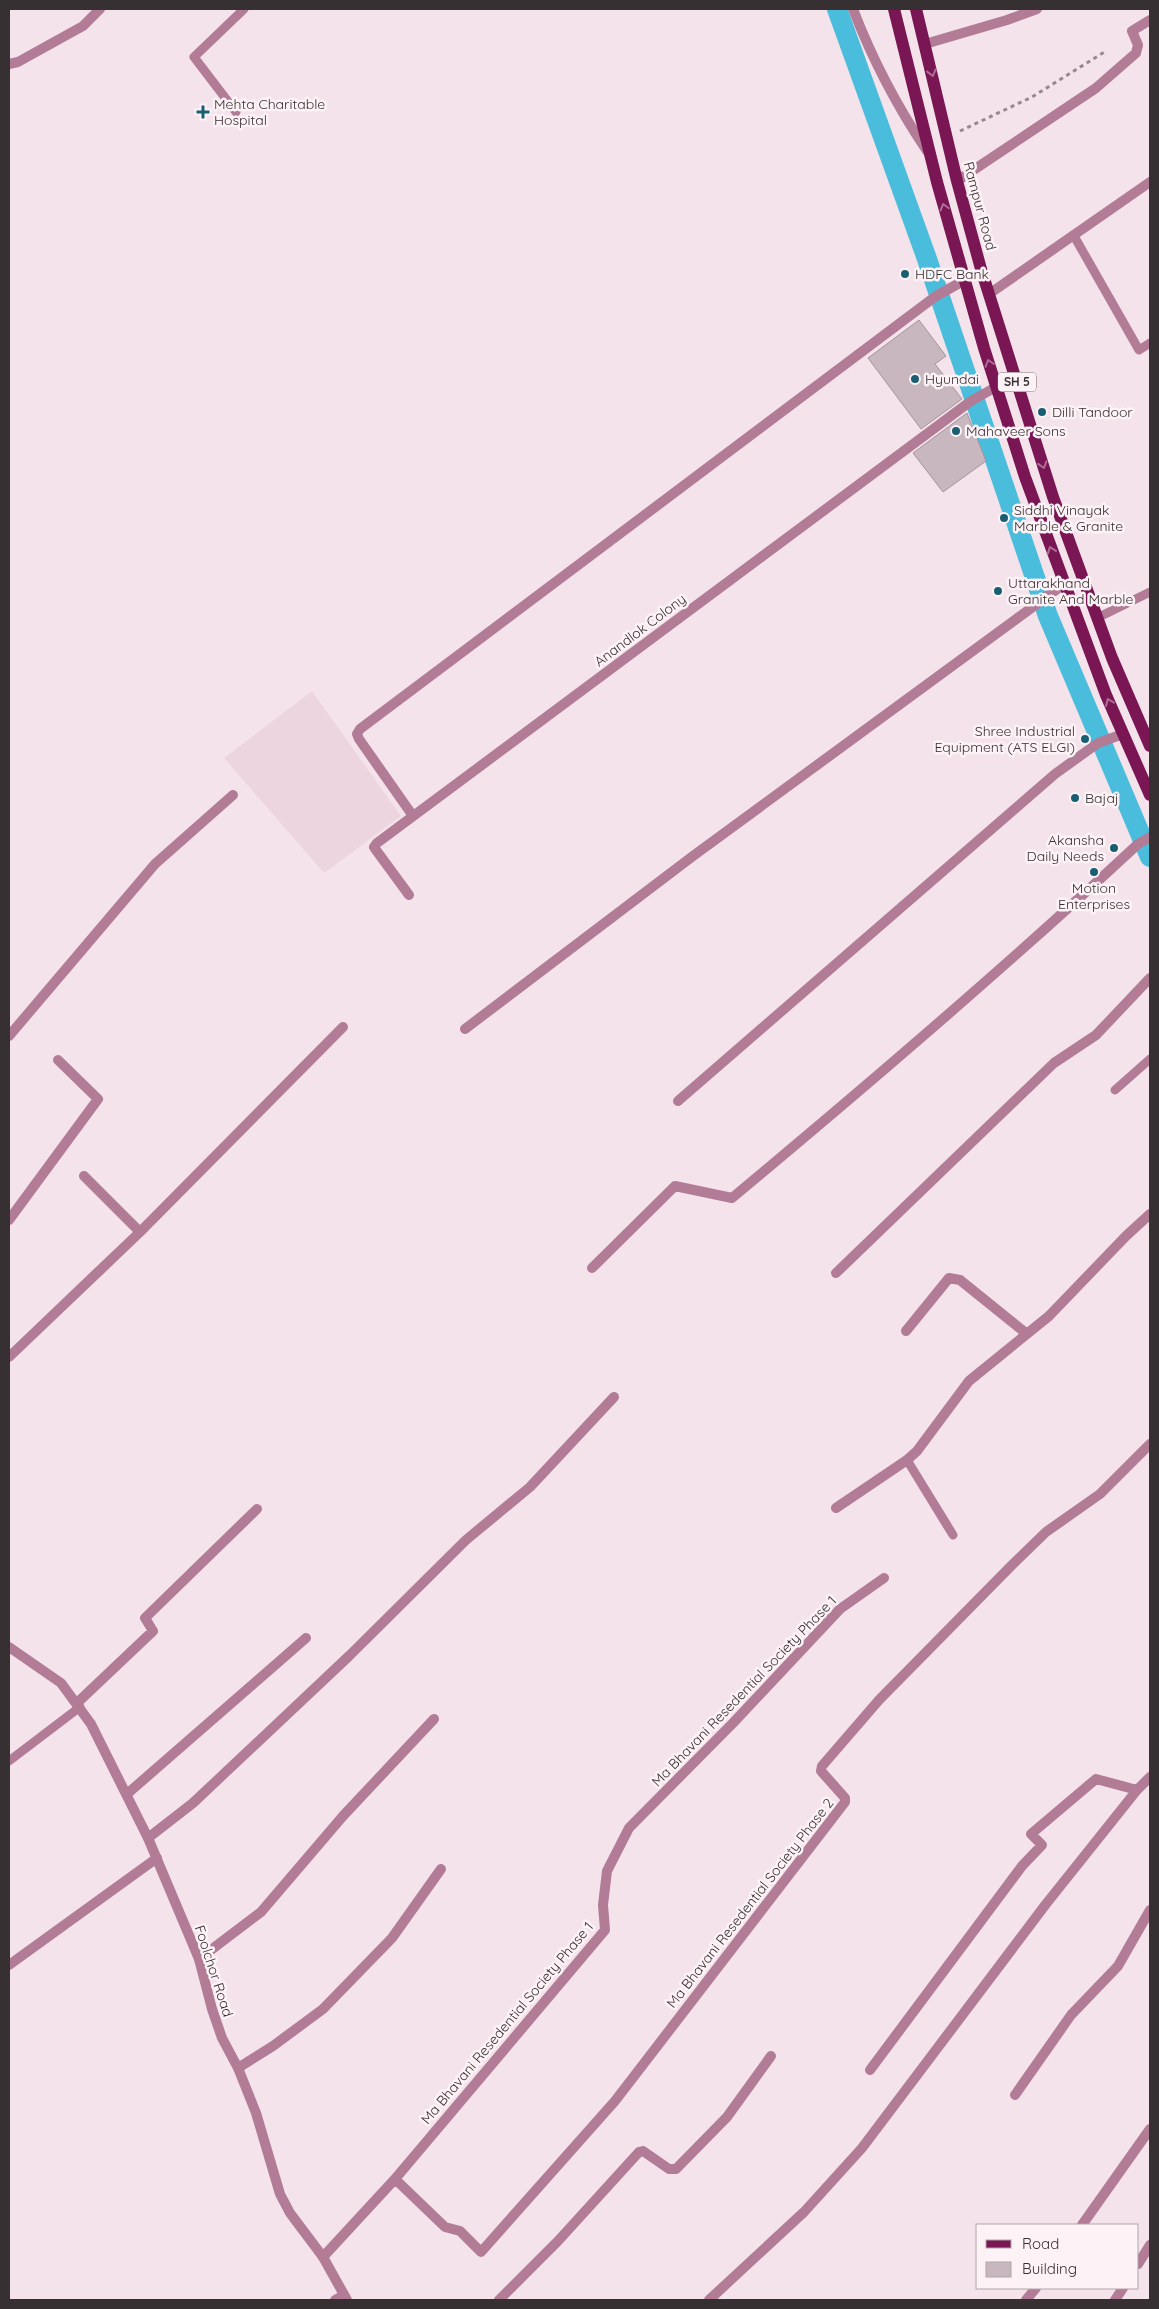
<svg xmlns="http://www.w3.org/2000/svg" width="1159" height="2309" font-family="Quicksand,sans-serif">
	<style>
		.built { fill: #edd5df }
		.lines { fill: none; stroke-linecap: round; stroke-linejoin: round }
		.canal { stroke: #4bbddc; stroke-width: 20 }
		.building { fill: #c8b7bf; stroke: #a4949b }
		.path { stroke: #95898f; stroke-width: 3; stroke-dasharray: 4 4; stroke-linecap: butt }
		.service { stroke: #b27b96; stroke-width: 9 }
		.pedestrian { stroke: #b27b96; stroke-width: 10 }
		.minor { stroke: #b27b96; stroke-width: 10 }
		.tertiary { stroke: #b27b96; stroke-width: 10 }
		.primary { stroke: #791653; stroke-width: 12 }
		.oneway { stroke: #ae6e95 }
		.poi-dot { fill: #1a5f71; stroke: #fdf3f7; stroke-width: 2 }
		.labels { text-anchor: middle; stroke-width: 5; stroke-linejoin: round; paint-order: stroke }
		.shield { fill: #fdf3f7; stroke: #726a6e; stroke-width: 1 }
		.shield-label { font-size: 12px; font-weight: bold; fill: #373033 }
		.poi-label { font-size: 14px; fill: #373033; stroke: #fdf3f7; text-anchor: start }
		.street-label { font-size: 14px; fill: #373033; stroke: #fdf3f7 }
	</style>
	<rect width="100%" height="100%" fill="#f5e3eb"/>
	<path class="built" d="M312,691l89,125 -77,57 -100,-115z"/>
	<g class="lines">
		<path class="canal" d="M837,9l90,250 121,357 102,241"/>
	</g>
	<path class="building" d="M919,320l27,36 -11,8 27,35 -41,30 -53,-71z
		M967,413l19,48 -43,31 -30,-39z"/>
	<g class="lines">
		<path class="path" d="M960,131l72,-34 74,-46"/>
		<path class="service" d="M236,112l-42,-55 50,-48
			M1074,236l65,114 11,-7
			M1097,618l53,-26
			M1115,1090l35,-31
			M907,1460l46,75
			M9,1761l71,-54"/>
		<path class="pedestrian" d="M127,1794l179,-156"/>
		<path class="minor" d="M853,9c20,52 43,96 74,142
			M925,44l82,-24 30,-11
			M9,64l9,-2 65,-36 17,-17
			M957,181l139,-93 40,-35 2,-8 -6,-14 18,-11
			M989,294l161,-112
			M413,816l-54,-77 -2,-5 3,-5 576,-433 29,-16
			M409,895l-33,-45 -2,-3 3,-4 594,-442 25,-14
			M465,1029l228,-173 371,-272
			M9,1036l146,-172 78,-69
			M678,1101l377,-327 43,-31 25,-9
			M84,1176l56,56
			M9,1220l89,-121 -40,-39
			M592,1268l83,-82 57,12c138,-115 275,-232 406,-354l12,-7
			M836,1273l218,-210 42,-28 54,-57
			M906,1331l43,-53 11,2 67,54
			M9,1357l131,-125 203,-205
			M836,1508l71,-48 10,-9 52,-70 80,-65 77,-80 24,-22
			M77,1703l76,-72 -8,-13 112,-109
			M148,1838l45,-35 156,-147 117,-116 64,-53 84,-90
			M199,1959l62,-47 82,-96 91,-97
			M9,1965l148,-107
			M238,2068l35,-22 50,-37 69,-71 49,-69
			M870,2070l152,-204 20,-21 -11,-11 65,-55 41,11
			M1015,2095l56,-80 47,-49 32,-56
			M395,2179l50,48 15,4 21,21 134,-151 230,-299v-4l-24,-27 1,-5 57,-66 133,-135 34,-33 54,-38 50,-50
			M1082,2225l68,-96
			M323,2257l72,-78 210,-249 -2,-25 4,-34 22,-43 104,-105 107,-114 44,-31
			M1138,2264l12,-19
			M335,2300l9,-5
			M499,2300l59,-59 81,-89 4,-1 26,18h7l51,-52 44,-61
			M709,2300l95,-88 58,-64 184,-244 91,-114 13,-13
			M1026,2300l10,-12
			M1115,2300l8,-12"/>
		<path class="tertiary" d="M9,1647l52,36 30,41 57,114 51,121 13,50 10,29 16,30 18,45 24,81 10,19 33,44 24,43"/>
		<path class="primary" d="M894,9l43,173 47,166 41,129 81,218 44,100
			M916,9l41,172 24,88 72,228 59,161 38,88"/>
	</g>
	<defs><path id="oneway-chevron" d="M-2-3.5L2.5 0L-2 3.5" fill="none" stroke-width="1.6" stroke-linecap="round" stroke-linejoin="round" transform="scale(1.25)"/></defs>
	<g class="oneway">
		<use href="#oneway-chevron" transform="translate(932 73) rotate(76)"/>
		<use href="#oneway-chevron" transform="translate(944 207) rotate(-106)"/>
		<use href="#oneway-chevron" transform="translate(989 363) rotate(-108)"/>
		<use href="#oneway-chevron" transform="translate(1043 465) rotate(73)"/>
		<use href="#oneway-chevron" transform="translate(1051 550) rotate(-110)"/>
		<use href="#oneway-chevron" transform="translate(1109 702) rotate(-113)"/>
	</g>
	<g class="poi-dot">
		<path d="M200.5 104.5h5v5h5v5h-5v5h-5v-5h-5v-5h5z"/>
		<circle cx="905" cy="274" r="5"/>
		<circle cx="915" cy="379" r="5"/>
		<circle cx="1042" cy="412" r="5"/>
		<circle cx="956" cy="431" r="5"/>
		<circle cx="1004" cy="518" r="5"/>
		<circle cx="998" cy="591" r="5"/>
		<circle cx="1085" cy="739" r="5"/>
		<circle cx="1075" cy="798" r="5"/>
		<circle cx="1114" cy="848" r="5"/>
		<circle cx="1094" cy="872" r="5"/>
	</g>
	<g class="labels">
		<rect class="shield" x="998" y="372.5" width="38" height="19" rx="4"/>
		<g class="shield-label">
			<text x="1017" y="386">SH 5</text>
		</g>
		<g class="poi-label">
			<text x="214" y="109">Mehta Charitable<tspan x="214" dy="16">Hospital</tspan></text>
			<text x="915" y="279">HDFC Bank</text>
			<text x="925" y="384">Hyundai</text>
			<text x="1052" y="417">Dilli Tandoor</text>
			<text x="966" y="436">Mahaveer Sons</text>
			<text x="1014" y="515">Siddhi Vinayak<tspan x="1014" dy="16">Marble &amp; Granite</tspan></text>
			<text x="1008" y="588">Uttarakhand<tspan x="1008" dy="16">Granite And Marble</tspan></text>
			<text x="1075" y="736" text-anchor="end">Shree Industrial<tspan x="1075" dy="16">Equipment (ATS ELGI)</tspan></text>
			<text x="1085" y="803">Bajaj</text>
			<text x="1104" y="845" text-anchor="end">Akansha<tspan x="1104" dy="16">Daily Needs</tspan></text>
			<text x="1094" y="893" text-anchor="middle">Motion<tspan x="1094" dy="16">Enterprises</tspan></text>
		</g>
		<g class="street-label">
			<text transform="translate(980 206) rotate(75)" y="5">Rampur Road</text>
			<text transform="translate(640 630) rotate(-37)" y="5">Anandlok Colony</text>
			<text transform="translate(744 1691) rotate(-46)" y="5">Ma Bhavani Resedential Society Phase 1</text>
			<text transform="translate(750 1903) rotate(-52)" y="5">Ma Bhavani Resedential Society Phase 2</text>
			<text transform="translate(214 1971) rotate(72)" y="5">Foolchor Road</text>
			<text transform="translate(507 2023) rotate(-50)" y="5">Ma Bhavani Resedential Society Phase 1</text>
		</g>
	</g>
	<rect width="1159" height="2309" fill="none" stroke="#373033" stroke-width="20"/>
	<rect x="976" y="2224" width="162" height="65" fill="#fdf3f7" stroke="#aea5a9"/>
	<rect x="986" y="2240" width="25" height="8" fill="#791653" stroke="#aea5a9"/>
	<text x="1022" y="2249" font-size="15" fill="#373033">Road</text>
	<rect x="986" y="2262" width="25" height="15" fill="#c8b7bf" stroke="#aea5a9"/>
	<text x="1022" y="2274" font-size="15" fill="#373033">Building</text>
</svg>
